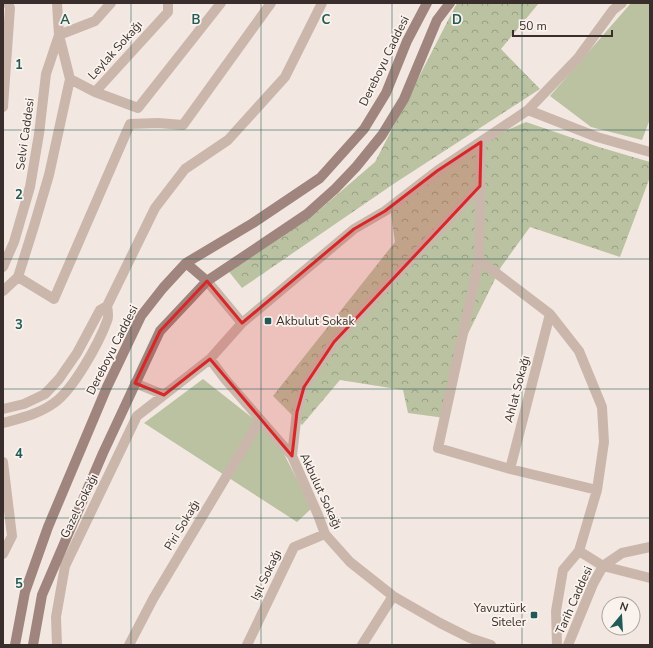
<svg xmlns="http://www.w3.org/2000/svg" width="653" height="648" font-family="'Nunito Sans',sans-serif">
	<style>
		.grass { fill: #bbc2a1 }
		.forest { fill: url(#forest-crowns) }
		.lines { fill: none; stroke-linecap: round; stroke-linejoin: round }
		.street { stroke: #cbb6ac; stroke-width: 10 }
		.secondary { stroke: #9f857e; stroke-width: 10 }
		.marked { fill: #d62828; fill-opacity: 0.2; stroke: #d62828; stroke-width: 3; stroke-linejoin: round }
		.grid { fill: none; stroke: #215a56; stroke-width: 1; stroke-opacity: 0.55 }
		.poi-dot { fill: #215a56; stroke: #faf3ed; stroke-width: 1.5 }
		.labels { text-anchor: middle; stroke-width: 3.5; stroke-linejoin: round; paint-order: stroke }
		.street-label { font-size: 12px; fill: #392e2b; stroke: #faf3ed }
		.poi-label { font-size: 12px; fill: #392e2b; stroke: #faf3ed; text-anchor: start }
		.grid-label { font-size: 13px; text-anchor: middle; font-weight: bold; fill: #215a56; stroke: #faf3ed; stroke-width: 3.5; stroke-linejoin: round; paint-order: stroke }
	</style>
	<defs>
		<pattern id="forest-crowns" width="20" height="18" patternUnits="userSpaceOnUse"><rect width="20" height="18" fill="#bbc2a1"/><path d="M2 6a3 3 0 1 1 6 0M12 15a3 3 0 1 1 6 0" fill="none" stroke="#999e83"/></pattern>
	</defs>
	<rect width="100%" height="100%" fill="#f3e8e1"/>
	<path class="grass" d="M631,3h19v116l-8,21 -51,-13 -41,-31z
		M203,379l71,56 38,73 -15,14 -153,-99z"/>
	<path class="forest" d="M457,3h82l-38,46 39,40 -145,94 -153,105 -16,-20 92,-57 57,-49z
		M526,122l73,25 51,15v15l-30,80 -90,-30 -29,40 -44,89 -12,62 -37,-5 -5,-23 -63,-10 -38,45 -29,-29 122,-154 -5,-36 97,-67z"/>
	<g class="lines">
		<path class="street" d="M59,35l36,-14 16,-18
			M70,79l25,13 73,-80v-9
			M95,92l43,16 83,-105
			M3,107l7,-99 -2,-5
			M528,110l69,27 53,15
			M481,142l-2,118 -41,188 72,21 87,21
			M479,260l71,54 29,37 23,56 2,35 -7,48 -18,61 -16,19 -7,41 1,34
			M3,267l11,-25 16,-55 9,-53 7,-60 13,-39 -2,-32
			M18,277l36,22 76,-175 28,-1 25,2 88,-122
			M207,281l35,42
			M3,291l15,-14 16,-51 15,-51 21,-96 -11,-44
			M210,359l15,20 67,77 26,59 7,19 25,28 43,34 47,27 30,15 21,7
			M135,383l29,12 46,-36 32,-36 112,-94 31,-18 52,-40 91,-61 50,-52 35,-48 9,-7
			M3,409l21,-5 21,-10 14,-15 18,-26 23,-43 7,-4 48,-98 30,-39 43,-29 57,-63 37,-74
			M3,423c18,-5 36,-9 51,-20 19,-13 45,-60 53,-82 2,-4 1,-10 0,-15
			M292,456l5,-44 7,-25 30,-45 146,-156
			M3,462l9,74 -9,18
			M510,469l40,-155
			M579,551l24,15 47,12
			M57,645l-1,-28 9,-51 72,-150 27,-21
			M129,645l24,-46 107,-179
			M247,645l47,-98 31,-13
			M362,645l31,-49
			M568,645l25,-61 10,-18 19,-13 28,-6"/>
		<path class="secondary" d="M186,263l21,18
			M15,645l10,-53 23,-65 59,-140 34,-71 22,-28 23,-25 67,-40 67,-45 44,-49 22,-36 21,-52 20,-38
			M33,645l9,-50 61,-142 57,-122 47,-50 100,-67 28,-25 21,-22 26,-32 22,-36 33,-79 13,-17"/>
	</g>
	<path class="marked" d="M481,142l-1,44 -146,156 -30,45 -7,25 -5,44 -82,-97 -46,36 -29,-12 25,-52 47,-50 35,42 112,-94 31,-18 52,-40z"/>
	<path class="grid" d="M131,3v642M261,3v642M392,3v642M522,3v642M3,130h647M3,259h647M3,389h647M3,518h647"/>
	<g class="poi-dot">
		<rect x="264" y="317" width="8" height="8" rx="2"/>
		<rect x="530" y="611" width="8" height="8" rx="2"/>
	</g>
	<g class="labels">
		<g class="street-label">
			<text transform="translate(115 50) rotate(-48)" y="4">Leylak Sokağı</text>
			<text transform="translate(384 61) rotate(-64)" y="4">Dereboyu Caddesi</text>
			<text transform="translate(25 134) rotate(-82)" y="4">Selvi Caddesi</text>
			<text transform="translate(112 350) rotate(-63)" y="4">Dereboyu Caddesi</text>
			<text transform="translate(517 389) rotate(-75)" y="4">Ahlat Sokağı</text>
			<text transform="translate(321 491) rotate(65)" y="4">Akbulut Sokağı</text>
			<text transform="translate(79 506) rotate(-64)" y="4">Gazel Sokağı</text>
			<text transform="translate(182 525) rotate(-59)" y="4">Piri Sokağı</text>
			<text transform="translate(266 575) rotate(-64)" y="4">Işıl Sokağı</text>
			<text transform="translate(574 600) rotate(-66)" y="4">Tarih Caddesi</text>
		</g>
		<g class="poi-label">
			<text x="276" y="325">Akbulut Sokak</text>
			<text x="526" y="612" text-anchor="end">Yavuztürk<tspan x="526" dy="14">Siteler</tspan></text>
		</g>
	</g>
	<g class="grid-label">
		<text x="65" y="24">A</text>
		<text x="196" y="24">B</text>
		<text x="326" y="24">C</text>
		<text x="457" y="24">D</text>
		<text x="19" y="69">1</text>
		<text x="19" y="199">2</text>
		<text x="19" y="329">3</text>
		<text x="19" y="458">4</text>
		<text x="19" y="588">5</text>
	</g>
	<rect width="653" height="648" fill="none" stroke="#392e2b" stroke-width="8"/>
	<g transform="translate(621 616) rotate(18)"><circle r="19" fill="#faf3ed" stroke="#ada49f"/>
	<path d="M0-3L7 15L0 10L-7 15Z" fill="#215a56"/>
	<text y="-6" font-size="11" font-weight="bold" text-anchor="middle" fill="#392e2b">N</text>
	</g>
	<path d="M513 30v6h99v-6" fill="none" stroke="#392e2b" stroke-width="2"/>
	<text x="519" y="30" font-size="12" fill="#392e2b" stroke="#faf3ed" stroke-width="3" paint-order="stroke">50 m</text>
</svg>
